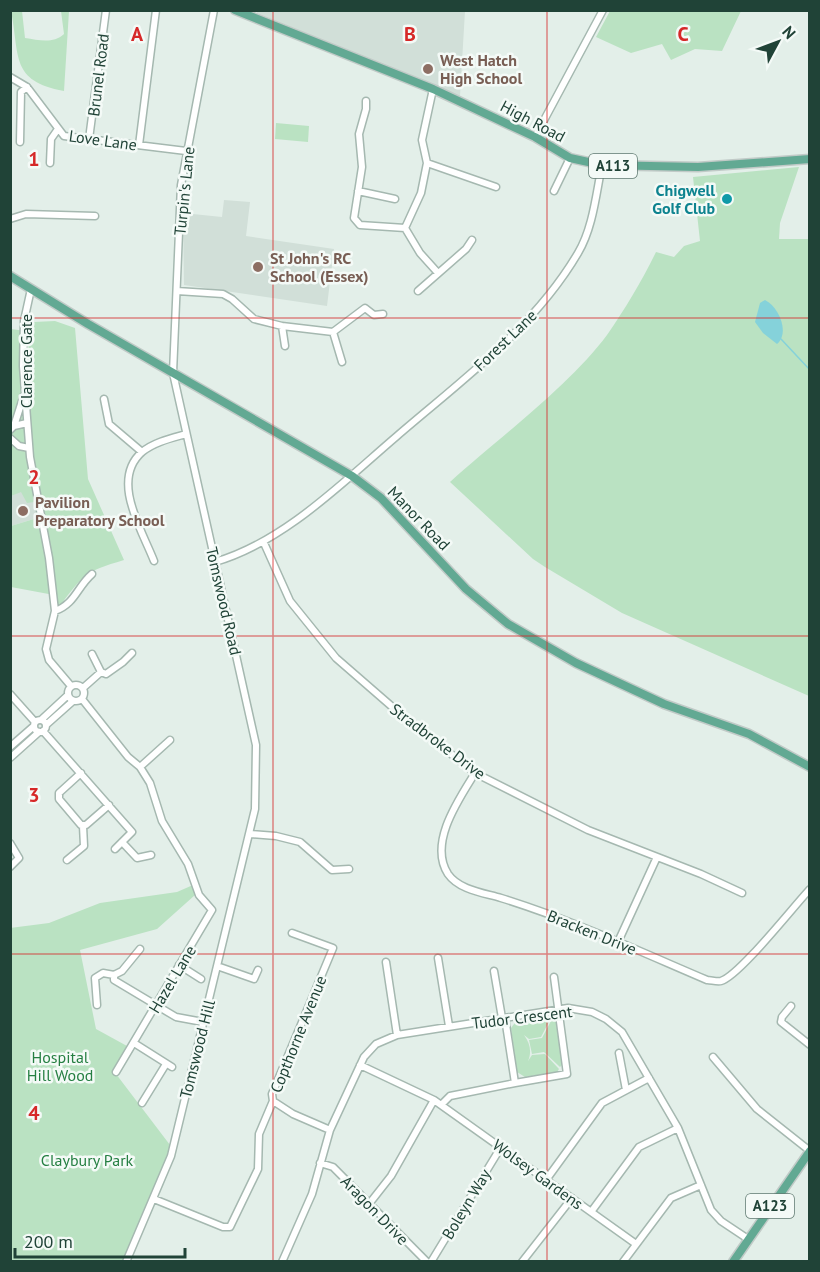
<svg xmlns="http://www.w3.org/2000/svg" width="820" height="1272" font-family="'PT Sans',sans-serif">
	<style>
		.built { fill: #d1dfd8 }
		.green { fill: #bae2c2 }
		.water { fill: #85d2da }
		.lines { fill: none; stroke-linecap: round; stroke-linejoin: round }
		.stream { stroke: #85d2da; stroke-width: 1.5 }
		.minor-casing { stroke: #a5b8b0; stroke-width: 9 }
		.major-casing { stroke: #c1cac7; stroke-width: 11 }
		.minor { stroke: #fff; stroke-width: 6 }
		.major { stroke: #62a993; stroke-width: 8 }
		.grid { fill: none; stroke: #d62828; stroke-width: 1.5; stroke-opacity: 0.55 }
		.education-dot { fill: #8d6e63; stroke: #f4faf7; stroke-width: 2 }
		.culture-dot { fill: #0f9aa8; stroke: #f4faf7; stroke-width: 2 }
		.labels { text-anchor: middle; stroke-width: 5; stroke-linejoin: round; paint-order: stroke }
		.shield { fill: #f4faf7; stroke: #607a71; stroke-width: 1.5 }
		.shield-label { font-size: 15px; font-weight: bold; fill: #204337 }
		.education-label { font-size: 16px; font-weight: bold; fill: #785e54; stroke: #f4faf7; text-anchor: start }
		.street-label { font-size: 16px; fill: #204337; stroke: #f4faf7 }
		.culture-label { font-size: 16px; font-weight: bold; fill: #0d838f; stroke: #f4faf7; text-anchor: end }
		.park-label { font-size: 16px; fill: #257f42; stroke: #f4faf7 }
		.grid-label { font-size: 20px; text-anchor: middle; font-weight: bold; fill: #d62828; stroke: #f4faf7; stroke-width: 5; stroke-linejoin: round; paint-order: stroke }
	</style>
	<rect width="100%" height="100%" fill="#e3efe9"/>
	<path class="built" d="M257,10l208,1 -5,85 -203,-83z
		M224,200l26,2 -4,34 88,13 -7,57 -143,-21 -1,-72 39,4z
		M21,491l13,11 3,16 -26,8v-30z"/>
	<path class="green" d="M11,11h11l3,27c14,2 28,6 39,-4l-3,-23h8l-5,80c-54,-10 -44,-35 -53,-80z
		M610,11v-1l131,1 -19,40 -27,-2 -24,11 -9,-16 -31,9 -35,-16z
		M276,123l33,3 -1,16 -33,-3z
		M799,167l-19,56 -1,16h30v457l-187,-83 -77,-46 -12,-8 -83,-77c49,-44 119,-96 157,-147 18,-26 35,-54 49,-83l18,5 10,-11 16,-5 -7,-64z
		M55,321l20,7 13,151 36,81c-40,12 -40,14 -65,47l-5,-12 -43,-8v-61l26,-8 -3,-16 -7,1 -6,-11 -10,4v-167l22,3 1,-10z
		M193,885l2,10 -38,34 -77,21 16,79 31,17 -14,24 57,75 -14,46 -34,70h-111l-1,-333 39,-5 51,-20 77,-11z
		M548,1015l3,3 -10,19 -12,2 -5,-4c6,8 8,17 4,26l4,-6 13,-1 14,15 -2,3 -32,5 -8,-5 -6,-44 6,-8z
		M552,1019l4,2 6,44 -2,2 -16,-15 -12,2 -3,-14 13,-2z"/>
	<path class="water" d="M765,300c14,7 25,33 12,44l-14,-11 -8,-11 5,-19z"/>
	<g class="lines">
		<path class="stream" d="M781,339l29,31"/>
		<g class="minor-casing">
			<path id="minor" d="M10,77l17,10 37,49 122,15
				M433,89l-11,51 5,23 69,24
				M366,101v8l-7,25 3,33 -8,51 6,7 45,3
				M535,137l68,-127
				M89,139l17,-129
				M20,142l1,-50 6,-5
				M139,145l17,-135
				M50,163l1,-24 7,-10
				M358,191l37,8
				M554,191l16,-33
				M10,219l16,-5 69,2
				M405,228l16,-35 6,-30
				M405,228l15,25 18,20
				M31,289l-7,32 -1,45 7,91 19,101 6,53 -9,38 3,11 22,26
				M177,291l46,3 9,5 22,20 28,7 51,6 32,-24 9,7 9,-1
				M418,291l48,-42 6,-9
				M282,326l3,20
				M333,332l9,30
				M104,399l5,25 33,28
				M14,426l10,-31
				M10,430l4,-4 13,-3
				M10,438l9,8 10,2
				M264,543l26,58 46,57 61,53 78,62 113,57 113,44 41,19
				M154,561c-12,-31 -44,-81 -12,-109 12,-10 30,-14 44,-18
				M215,562c69,-20 128,-80 182,-126 65,-56 137,-108 181,-183 15,-25 18,-59 24,-88
				M55,611c20,-7 22,-24 37,-37
				M92,654l9,18 5,2 17,-12 9,-9
				M68 693a8 8 0 1 1 16 0a8 8 0 1 1-16 0Z
				M83,688l18,-16
				M10,694l25,28
				M82,699l46,58 12,10 10,16 12,38 26,43 11,31 13,15 -96,162
				M34 726a6 6 0 1 1 12 0a6 6 0 1 1-12 0Z
				M41,720l27,-25
				M46,725l27,-24
				M43,731l89,101 -17,17
				M10,747l24,-21
				M10,758l29,-26
				M140,767l30,-27
				M81,773l-22,20v6l22,26h5l23,-20
				M475,773c-16,26 -47,70 -27,101 11,16 36,19 53,24 71,22 138,53 206,82 4,0 10,2 14,1 18,-5 73,-75 89,-92
				M251,834l25,2 24,6 32,28 17,-1
				M122,842l15,16 14,-3
				M10,843l9,15 -9,9
				M67,860l17,-14 -1,-20
				M292,933l41,15 -61,146 1,7 20,13 37,16
				M618,942l39,-85
				M140,949l-18,22 -8,4v5l62,37 27,5
				M438,958l11,68
				M386,962l11,73
				M179,965l22,14
				M217,966l37,13 4,-9
				M494,971l8,47
				M97,1005l-2,-27 8,-5 11,2
				M791,1006l-9,11 -1,5 29,23
				M505,1018l10,65 52,-9 -13,-97
				M134,1043l38,24
				M619,1053l7,37
				M713,1057l44,52 53,42
				M360,1065l74,35 202,144
				M142,1103l24,-39
				M441,1105l9,-9 65,-13
				M320,1163l13,4 94,95
				M546,1180l56,-77 47,-25
				M154,1199l69,28h7l28,-58 1,-35 14,-33
				M369,1204l22,-28 43,-76
				M591,1212l48,-65 39,-19
				M126,1262l45,-106 84,-347 1,-64 -83,-372 8,-188 33,-175
				M282,1262l30,-68 18,-64 34,-73 12,-13 21,-9 171,-27 24,4 14,7 16,13 56,96 33,82 10,11 27,18
				M431,1262l70,-115
				M522,1262l50,-64
				M623,1262l48,-64 30,-13"/>
		</g>
		<g class="major-casing">
			<path id="major" d="M235,10l198,79 102,48 35,21 32,7 96,2 112,-8
				M10,276l78,48 264,152 29,22 85,91 42,35 68,39 88,41 85,30 61,33
				M733,1262l77,-111"/>
		</g>
		<use href="#minor" class="minor"/>
		<use href="#major" class="major"/>
	</g>
	<path class="grid" d="M273,10v1252M547,10v1252M10,318h800M10,636h800M10,954h800"/>
	<g class="education-dot">
		<circle cx="428" cy="69" r="6"/>
		<circle cx="258" cy="267" r="6"/>
		<circle cx="23" cy="511" r="6"/>
	</g>
	<circle class="culture-dot" cx="727" cy="199" r="6"/>
	<g class="labels">
		<g class="shield">
			<rect x="589" y="154" width="48" height="24" rx="4.5"/>
			<rect x="746" y="1194" width="48" height="24" rx="4.5"/>
		</g>
		<g class="shield-label">
			<text x="613" y="171">A113</text>
			<text x="770" y="1211">A123</text>
		</g>
		<g class="education-label">
			<text x="440" y="66">West Hatch<tspan x="440" dy="18">High School</tspan></text>
			<text x="270" y="264">St John's RC<tspan x="270" dy="18">School (Essex)</tspan></text>
			<text x="35" y="508">Pavilion<tspan x="35" dy="18">Preparatory School</tspan></text>
		</g>
		<g class="street-label">
			<text transform="translate(98 75) rotate(-83)" y="6">Brunel Road</text>
			<text transform="translate(533 121) rotate(28)" y="6">High Road</text>
			<text transform="translate(103 140) rotate(8)" y="6">Love Lane</text>
			<text transform="translate(184 191) rotate(-84)" y="6">Turpin's Lane</text>
			<text transform="translate(505 340) rotate(-44)" y="6">Forest Lane</text>
			<text transform="translate(26 361) rotate(-90)" y="6">Clarence Gate</text>
			<text transform="translate(419 518) rotate(46)" y="6">Manor Road</text>
			<text transform="translate(224 601) rotate(77)" y="6">Tomswood Road</text>
			<text transform="translate(438 741) rotate(37)" y="6">Stradbroke Drive</text>
			<text transform="translate(592 932) rotate(22)" y="6">Bracken Drive</text>
			<text transform="translate(172 979) rotate(-59)" y="6">Hazel Lane</text>
			<text transform="translate(522 1017) rotate(-7)" y="6">Tudor Crescent</text>
			<text transform="translate(298 1034) rotate(-68)" y="6">Copthorne Avenue</text>
			<text transform="translate(197 1049) rotate(-76)" y="6">Tomswood Hill</text>
			<text transform="translate(538 1174) rotate(36)" y="6">Wolsey Gardens</text>
			<text transform="translate(466 1204) rotate(-59)" y="6">Boleyn Way</text>
			<text transform="translate(375 1210) rotate(46)" y="6">Aragon Drive</text>
		</g>
		<g class="culture-label">
			<text x="715" y="196">Chigwell<tspan x="715" dy="18">Golf Club</tspan></text>
		</g>
		<g class="park-label">
			<text x="60" y="1063">Hospital<tspan x="60" dy="18">Hill Wood</tspan></text>
			<text x="87" y="1166">Claybury Park</text>
		</g>
	</g>
	<g class="grid-label">
		<text x="137" y="41">A</text>
		<text x="410" y="41">B</text>
		<text x="683" y="41">C</text>
		<text x="34" y="166">1</text>
		<text x="34" y="484">2</text>
		<text x="34" y="802">3</text>
		<text x="34" y="1120">4</text>
	</g>
	<rect width="820" height="1272" fill="none" stroke="#204337" stroke-width="24"/>
	<g transform="translate(778 42) rotate(49)" stroke="#f4faf7" stroke-width="4.5" paint-order="stroke">
	<path d="M0-4.5L10 22L0 15L-10 22Z" fill="#204337"/>
	<text y="-9" font-size="16" font-weight="bold" text-anchor="middle" fill="#204337">N</text>
	</g>
	<path d="M15 1248v9h170v-9" fill="none" stroke="#204337" stroke-width="3"/>
	<text x="24" y="1248" font-size="18" fill="#204337" stroke="#f4faf7" stroke-width="4.5" paint-order="stroke">200 m</text>
</svg>
